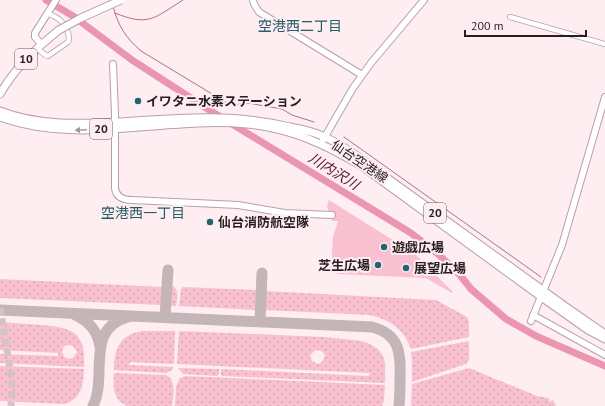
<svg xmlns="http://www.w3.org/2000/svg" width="605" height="406" font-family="'PT Sans','Noto Sans JP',sans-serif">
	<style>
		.grass { fill: url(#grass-dots); fill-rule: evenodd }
		.green { fill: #f8c0d0 }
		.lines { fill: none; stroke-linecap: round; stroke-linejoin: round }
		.stream { stroke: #b07185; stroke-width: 1 }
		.river { stroke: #eb95b0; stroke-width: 7 }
		.taxiway { stroke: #c4b5b8; stroke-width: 11 }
		.primary-tunnel { stroke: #d3c4c8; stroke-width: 7; stroke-dasharray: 7 3.5; stroke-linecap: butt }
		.street-casing { stroke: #b9a0a7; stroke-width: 6 }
		.secondary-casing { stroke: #b9a0a7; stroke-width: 8 }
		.primary-casing { stroke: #b9a0a7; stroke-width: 9 }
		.street { stroke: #fff; stroke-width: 4.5 }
		.secondary { stroke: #fff; stroke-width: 6 }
		.primary { stroke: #fff; stroke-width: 7 }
		.primary-bridge-casing { stroke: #b9a0a7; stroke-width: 9; stroke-linecap: butt }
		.primary-bridge { stroke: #fff; stroke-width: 7 }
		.oneway { fill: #9e9a9b }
		.poi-dot { fill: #1d6773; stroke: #feeef2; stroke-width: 1.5 }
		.labels { text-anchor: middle; stroke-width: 4; stroke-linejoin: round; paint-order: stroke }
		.shield { fill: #feeef2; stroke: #685c5f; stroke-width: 1 }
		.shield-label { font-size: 12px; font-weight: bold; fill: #271e20 }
		.poi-label { font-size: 13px; font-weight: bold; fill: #271e20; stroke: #feeef2; text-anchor: start }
		.street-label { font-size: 13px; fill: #271e20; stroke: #feeef2 }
		.neighbourhood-label { font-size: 14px; fill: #255d66; stroke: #feeef2 }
		.water-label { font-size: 14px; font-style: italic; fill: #5b1030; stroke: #feeef2 }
	</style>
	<defs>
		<pattern id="grass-dots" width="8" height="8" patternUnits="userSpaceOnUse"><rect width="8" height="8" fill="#f8c0d0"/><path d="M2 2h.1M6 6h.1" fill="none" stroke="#d5a5b2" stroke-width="1.8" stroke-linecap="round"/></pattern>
	</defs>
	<rect width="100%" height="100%" fill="#feeef2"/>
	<path class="grass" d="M0,279l162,8 -1,18 -161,-7z
		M172,286c8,3 5,13 4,20h-5z
		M183,287l74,3 -1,20 -77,-4 2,-17z
		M265,291l171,9 31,17 2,5v15l-58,12c-7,-20 -22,-30 -42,-34l-105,-5z
		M0,322c14,1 27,2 41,3 31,3 45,6 43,42l-84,-4v-9l58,2v-3l-58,-3zM69,345l4,1 4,6 -4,6 -4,1 -5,-2 -2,-6 2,-5z
		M143,331h32l-1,33 -44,-2 -1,3 45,2 -2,3 -6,3 -52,-3c0,-21 6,-36 29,-39z
		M179,331l145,6 38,4 8,3 8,5 5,7 2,7v20l-163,-7 -1,-2v-5l148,7 1,-3 -193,-9zM318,350l5,2 2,4 -3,6 -4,2 -6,-3 -2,-5 4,-5z
		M469,341v19l-3,4 -54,18v-20l-1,-10z
		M0,366l84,3c-1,16 -2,30 -20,35l-64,-3z
		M178,368l41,1v5l-2,2 -34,-2z
		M469,368l68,28 12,2v3l2,1 1,-3 4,7h-145l1,-22z
		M114,373l52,2c11,5 7,21 6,31h-45c-14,-6 -14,-19 -13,-33z
		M186,376l199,9 -1,15 -2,6h-207l1,-19 4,-9z"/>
	<path class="green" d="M329,200l86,54 38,38 -1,1 -26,-15 -87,-4 -8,-3 2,-34 5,-16h-6l1,-9 -5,-2 -1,-4z"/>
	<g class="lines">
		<path class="stream" d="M113,6c5,20 13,32 28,45l86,52 7,2 14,-2 34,6 10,6 22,7
			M115,13c34,14 39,5 68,-13
			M344,137l197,140"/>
		<path class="river" d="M46,0l27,16 59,44 82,53 197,120 27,21 22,21 11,14 35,30 30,17 69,30"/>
		<path class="taxiway" d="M0,310l372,17c28,7 29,27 28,51 0,9 0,19 -1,28
			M75,315c14,6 23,17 25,32
			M165,317l3,-47
			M260,322l2,-49
			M93,406c15,-29 -9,-77 35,-89"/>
		<path class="primary-tunnel" d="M0,308l12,73 -1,25"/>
		<g class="street-casing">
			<path id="street" d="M510,17l95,27
				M37,48l8,7 3,1 20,-14c3,-6 -2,-16 -7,-21 -3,-3 -9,-6 -14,-8"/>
		</g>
		<g class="secondary-casing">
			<path id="secondary" d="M253,0l1,4 5,8 103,63
				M41,44l-6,-7v-4l21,-33
				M113,64l2,50v74c1,9 8,12 17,12l106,5 47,8 47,2
				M323,140l30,-52 18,-25 53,-63
				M533,315l72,40
				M531,321l31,-76 43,-148"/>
		</g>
		<g class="primary-casing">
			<path id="primary" d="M0,94c15,-26 35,-45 59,-64
				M0,111c38,15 81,13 120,11 58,-4 114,-9 170,5 12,2 24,5 35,10 21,10 40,24 58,38l183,132 39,27
				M0,117c80,29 165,-1 247,7 44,4 80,21 116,43l177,129 48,34 17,9"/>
		</g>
		<use href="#street" class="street"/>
		<use href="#secondary" class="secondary"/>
		<use href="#primary" class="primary"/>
		<g class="primary-bridge-casing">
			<path id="primary-bridge" d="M59,30l22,-12 40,-18"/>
		</g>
		<use href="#primary-bridge" class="primary-bridge"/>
	</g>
	<defs><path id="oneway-solid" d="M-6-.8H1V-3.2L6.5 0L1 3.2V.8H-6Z"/></defs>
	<use class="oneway" href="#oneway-solid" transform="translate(81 130) rotate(178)"/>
	<g class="poi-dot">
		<circle cx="138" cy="101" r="4"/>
		<circle cx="210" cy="222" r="4"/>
		<circle cx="384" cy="247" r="4"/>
		<circle cx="378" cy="265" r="4"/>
		<circle cx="406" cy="268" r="4"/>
	</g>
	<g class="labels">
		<g class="shield">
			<rect x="15" y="49" width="22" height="20" rx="3"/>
			<rect x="90" y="119" width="22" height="20" rx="3"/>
			<rect x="424" y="203" width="22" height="20" rx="3"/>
		</g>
		<g class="shield-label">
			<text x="26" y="63">10</text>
			<text x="101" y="133">20</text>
			<text x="435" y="217">20</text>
		</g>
		<g class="poi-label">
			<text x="146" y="106">イワタニ水素ステーション</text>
			<text x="218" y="227">仙台消防航空隊</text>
			<text x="392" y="252">遊戯広場</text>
			<text x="370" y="270" text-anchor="end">芝生広場</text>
			<text x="414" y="273">展望広場</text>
		</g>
		<g class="street-label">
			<text transform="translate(360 161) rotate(34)" y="5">仙台空港線</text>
		</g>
		<g class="neighbourhood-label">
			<text x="300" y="31">空港西二丁目</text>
			<text x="143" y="218">空港西一丁目</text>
		</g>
		<g class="water-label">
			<text transform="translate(334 171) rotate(32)" y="5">川内沢川</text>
		</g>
	</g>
	<path d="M465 30v6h121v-6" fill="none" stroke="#271e20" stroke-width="2"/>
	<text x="471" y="30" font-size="12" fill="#271e20" stroke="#feeef2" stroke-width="3" paint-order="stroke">200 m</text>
</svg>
